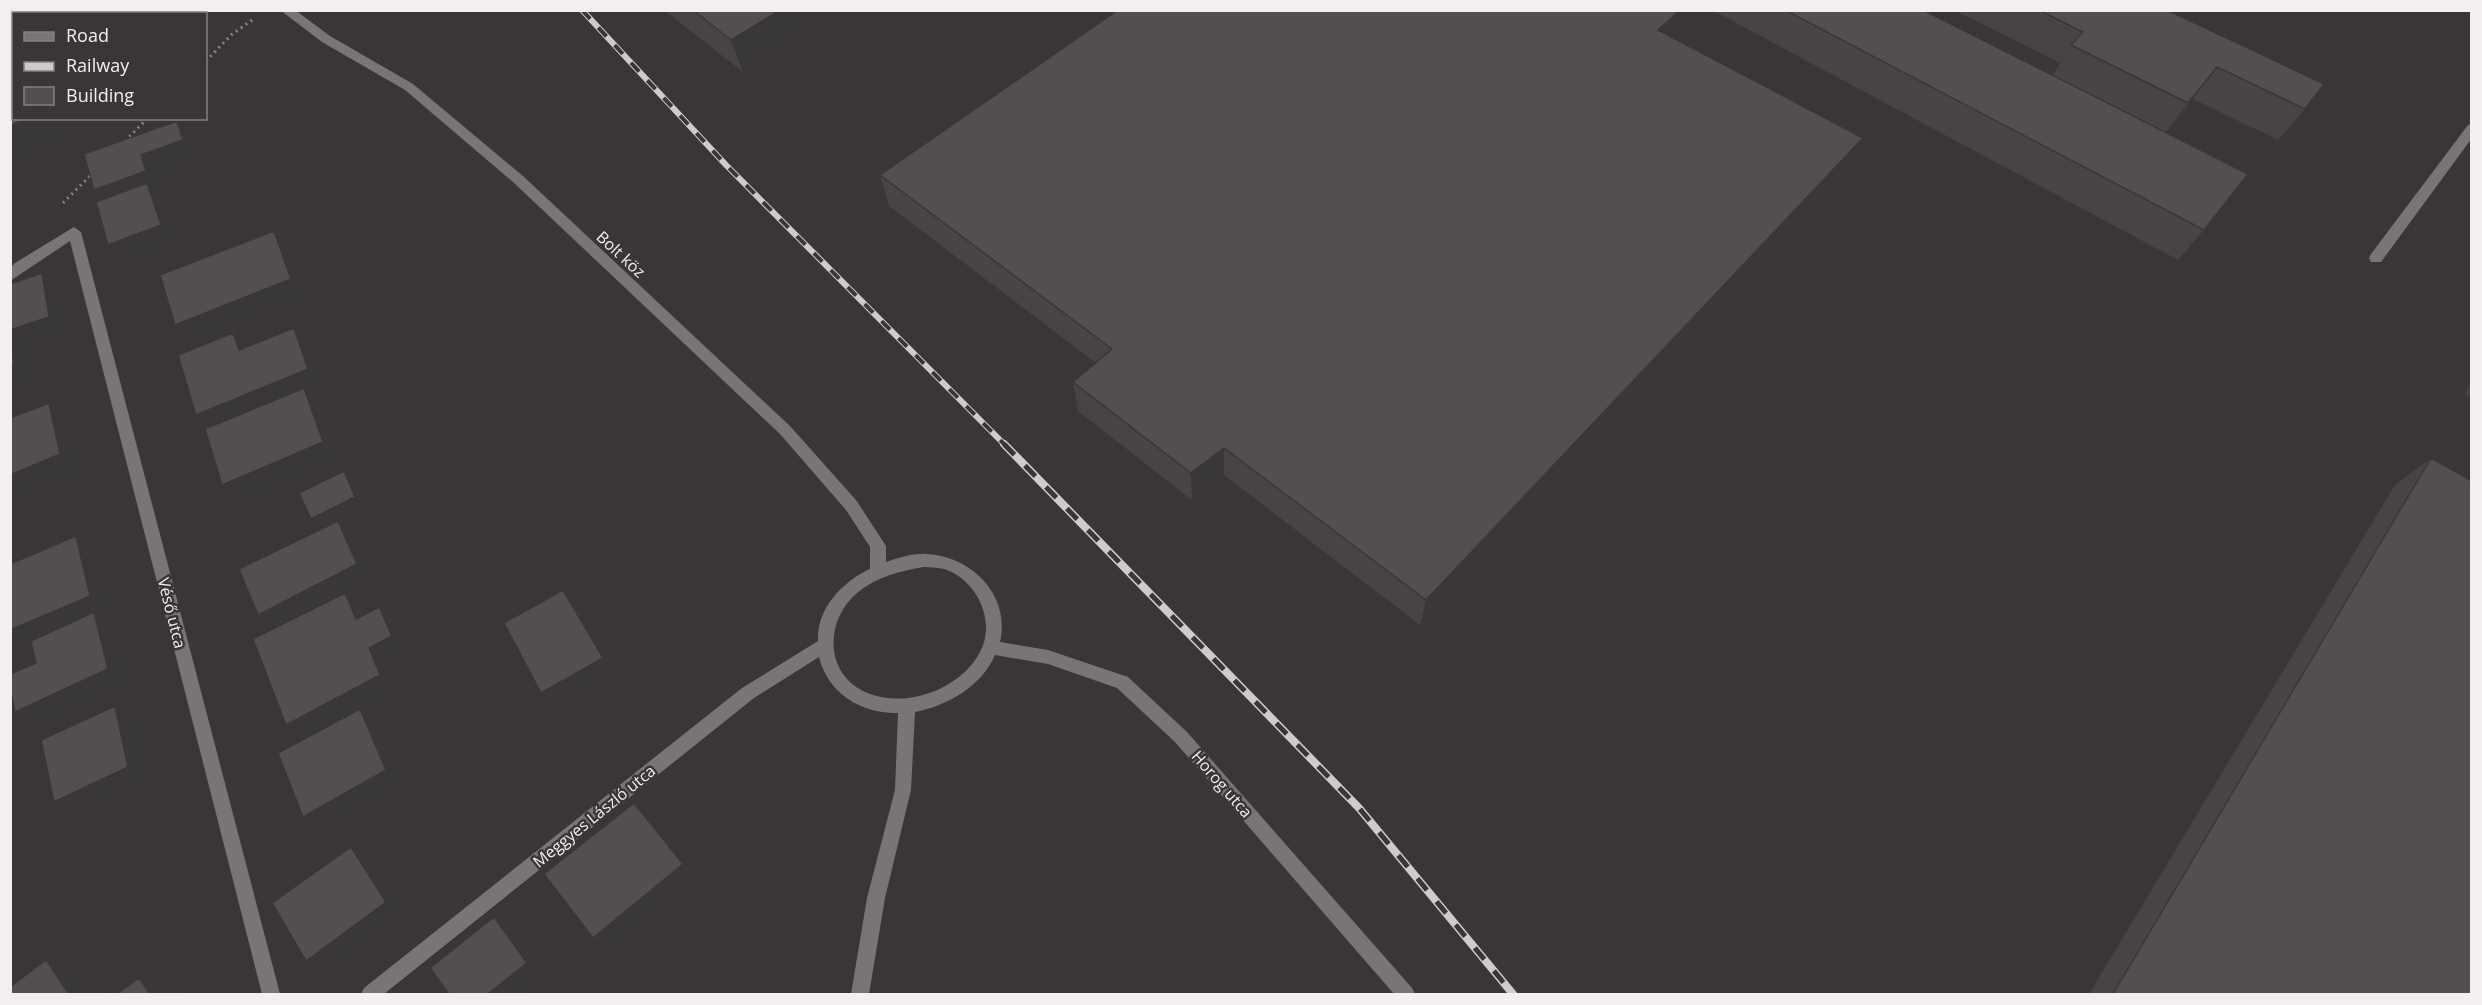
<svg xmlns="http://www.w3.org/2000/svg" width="2482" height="1005" font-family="'Open Sans',sans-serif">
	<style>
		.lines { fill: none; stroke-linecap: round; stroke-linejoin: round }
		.path { stroke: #898384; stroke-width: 3; stroke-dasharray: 2 4; stroke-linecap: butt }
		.lane { fill: #787574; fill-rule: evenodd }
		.street { fill: #787574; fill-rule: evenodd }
		.rail-far1-casing { stroke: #cfcbcc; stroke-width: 6 }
		.rail-casing { stroke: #cfcbcc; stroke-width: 8 }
		.rail-far1 { stroke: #3c3536; stroke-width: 4; stroke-dasharray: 12; stroke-linecap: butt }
		.rail { stroke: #3c3536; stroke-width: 5; stroke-dasharray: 15; stroke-linecap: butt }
		.wall { fill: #474347 }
		.shaded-wall { fill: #3a3739 }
		.building { fill: #534e52; stroke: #3a3739; stroke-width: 1.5 }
		.labels { text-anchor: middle; stroke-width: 5; stroke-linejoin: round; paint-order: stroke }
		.street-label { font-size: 16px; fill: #f3eff0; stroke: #3c3536 }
	</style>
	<rect width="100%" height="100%" fill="#3c3536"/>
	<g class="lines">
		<path class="path" d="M206,61l25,-26 24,-17
			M125,141l23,-23
			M63,203l29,-29"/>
		<path class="lane" d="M92,10h12l2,4h-12z
			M2472,124v14l-91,124h-10l-2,-4 2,-4 97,-129z"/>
		<path class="street" d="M280,10h15l35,26 83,48 110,92 267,250 66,74 30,46v16c13,-4 27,-9 41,-8 44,2 84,41 73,88l48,8 80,27 59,55 225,256 3,6h-21l-219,-252 -58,-54 -69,-24 -53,-9c-13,31 -48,51 -80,57l-4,78 -26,108 -16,96h-18l16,-96 28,-108 3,-77c-36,1 -70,-19 -79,-56l-65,41 -370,296h-23l3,-6 378,-300 76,-47c-2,-32 25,-60 52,-72v-22l-24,-37 -66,-76 -267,-252 -108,-92 -83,-48zM924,567c7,1 16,0 23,3 31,12 49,52 33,82 -19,36 -69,55 -107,43 -48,-15 -51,-72 -16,-102 19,-16 43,-22 67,-26z
			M74,227l7,5 199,762h-18l-192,-753 -60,40v-13l5,-5z"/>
		<g class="rail-far1-casing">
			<path id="rail-far1" d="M582,10l144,155 280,281"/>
		</g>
		<g class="rail-casing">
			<path id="rail" d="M1004,444l355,364 154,186"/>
		</g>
		<use href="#rail-far1" class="rail-far1"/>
		<use href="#rail" class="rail"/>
	</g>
	<path class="wall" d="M664,10h160l-27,17 4,10 -58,35z
		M1680,10l-9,27 192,101 -16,31 -427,456 -196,-150 -32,25 -114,-89 -5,-29 23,-19 -207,-157 -9,-31z
		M1712,10h211l129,66 8,-13 -106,-53h213l138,99 -27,31 -85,-41 -27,34 38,97 -26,30z
		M2472,382v16l-7,-4z
		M2431,458l41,536h-383l306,-509z"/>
	<path class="shaded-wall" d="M10,10h37l3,4h-36v36l-4,1z
		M780,10h44l-27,17 4,10 -58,35 -12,-32z
		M1680,10l-11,33 -11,-13z
		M2217,67l-24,32 -29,35 24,-31z
		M24,118h84l-98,59v-50z
		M177,121l20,23 6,19 -41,15 5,15 -7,3 8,9 14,42 -52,20 -22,-22 8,-33 -22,-22 47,-35z
		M1863,138l-16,31 -427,456 6,-25z
		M274,231l19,22 17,47 -113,46 -22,-21z
		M42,273l23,22 8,43 -38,14 4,33 -29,10v-65z
		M294,328l19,21 15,41 -17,6 12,12 20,53 -99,44 -22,-20 -4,-49 -22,-21z
		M233,333l21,21 -15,-4z
		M49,403l25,20 12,51 -76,32v-31z
		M1224,448v27l-32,25 -1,-27z
		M344,471l10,10 12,26 -28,14 20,18 19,43 -28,14 16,14 11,26 -96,-4 -22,-17 64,-86 -11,-10z
		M76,536l26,18 14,59 -12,6 16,11 15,56 -90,42 -30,-16 81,-90 -66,29 -20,-11v-10z
		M563,590l16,18 39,66 -61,36 -16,-17z
		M379,607l20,17 13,29 -23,12 11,27 -37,19 18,14 26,60 -81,46 -23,-14 6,-76 -23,-16 83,-77z
		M115,706l27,16 14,60 -73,34 -29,-14z
		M634,803l15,14 48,60 -87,73 -17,-12z
		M351,847l22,13 35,54 -77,57 -25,-10z
		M494,917l20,12 32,44 -25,21h-33z
		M46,960l43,15 14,19h-34z
		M139,978l40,14 2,2h-31z"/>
	<path class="building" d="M693,10h87l-49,30z
		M1118,10h562l-22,20 205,108 -437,462 -202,-152 -33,25 -118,-91 39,-33 -232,-174z
		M1785,10h138l325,164 -44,56z
		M2039,10h128l157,74 -19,25 -88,-42 -29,36 -117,-58 12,-13z
		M14,49v69h10l-14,9v-76z
		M177,121l6,19 -42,15 5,16 -52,19 -10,-36z
		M147,183l14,42 -53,20 -12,-43z
		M274,231l17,48 -116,46 -15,-50z
		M42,273l7,44 -39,13v-46z
		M294,328l14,41 -112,46 -18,-60 55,-22 6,17z
		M10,337l4,27 -4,1z
		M304,388l19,54 -101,43 -17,-56z
		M49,403l11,51 -50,21v-57z
		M2431,458l41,23v513h-359z
		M344,471l11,26 -44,22 -12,-26z
		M338,521l19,43 -99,51 -19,-46z
		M76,536l14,60 -80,34v-66z
		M563,590l40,68 -62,35 -37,-70z
		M345,593l11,26 23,-12 13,29 -23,12 11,27 -94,50 -33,-86z
		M94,612l14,57 -93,43 -5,-25v-13l26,-11 -5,-22z
		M115,706l13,61 -74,35 -13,-62z
		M360,709l26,61 -83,47 -25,-64z
		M634,803l49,61 -90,74 -49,-64z
		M351,847l35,55 -80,59 -34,-58z
		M494,917l33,46 -39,31h-39l-19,-26z
		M46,960l23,34h-59v-7z
		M139,978l11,16h-33z"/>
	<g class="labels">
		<g class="street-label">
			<text transform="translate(621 254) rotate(43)" y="6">Bolt köz</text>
			<text transform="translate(172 613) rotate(76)" y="6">Véső utca</text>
			<text transform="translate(1222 784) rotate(49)" y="6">Horog utca</text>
			<text transform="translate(594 816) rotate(-39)" y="6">Meggyes László utca</text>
		</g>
	</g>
	<rect width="2482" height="1005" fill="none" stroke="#f3eff0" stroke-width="24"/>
	<rect x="12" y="12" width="195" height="108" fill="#3c3536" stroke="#857f80" stroke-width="1.5"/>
	<rect x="24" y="32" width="30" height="9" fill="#787574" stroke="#857f80" stroke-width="1.5"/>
	<text x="66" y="42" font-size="18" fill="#f3eff0">Road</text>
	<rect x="24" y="62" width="30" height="9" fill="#cfcbcc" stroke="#857f80" stroke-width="1.5"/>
	<text x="66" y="72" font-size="18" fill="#f3eff0">Railway</text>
	<rect x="24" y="87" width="30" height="18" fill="#534e52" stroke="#857f80" stroke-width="1.5"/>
	<text x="66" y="102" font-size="18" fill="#f3eff0">Building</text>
</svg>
